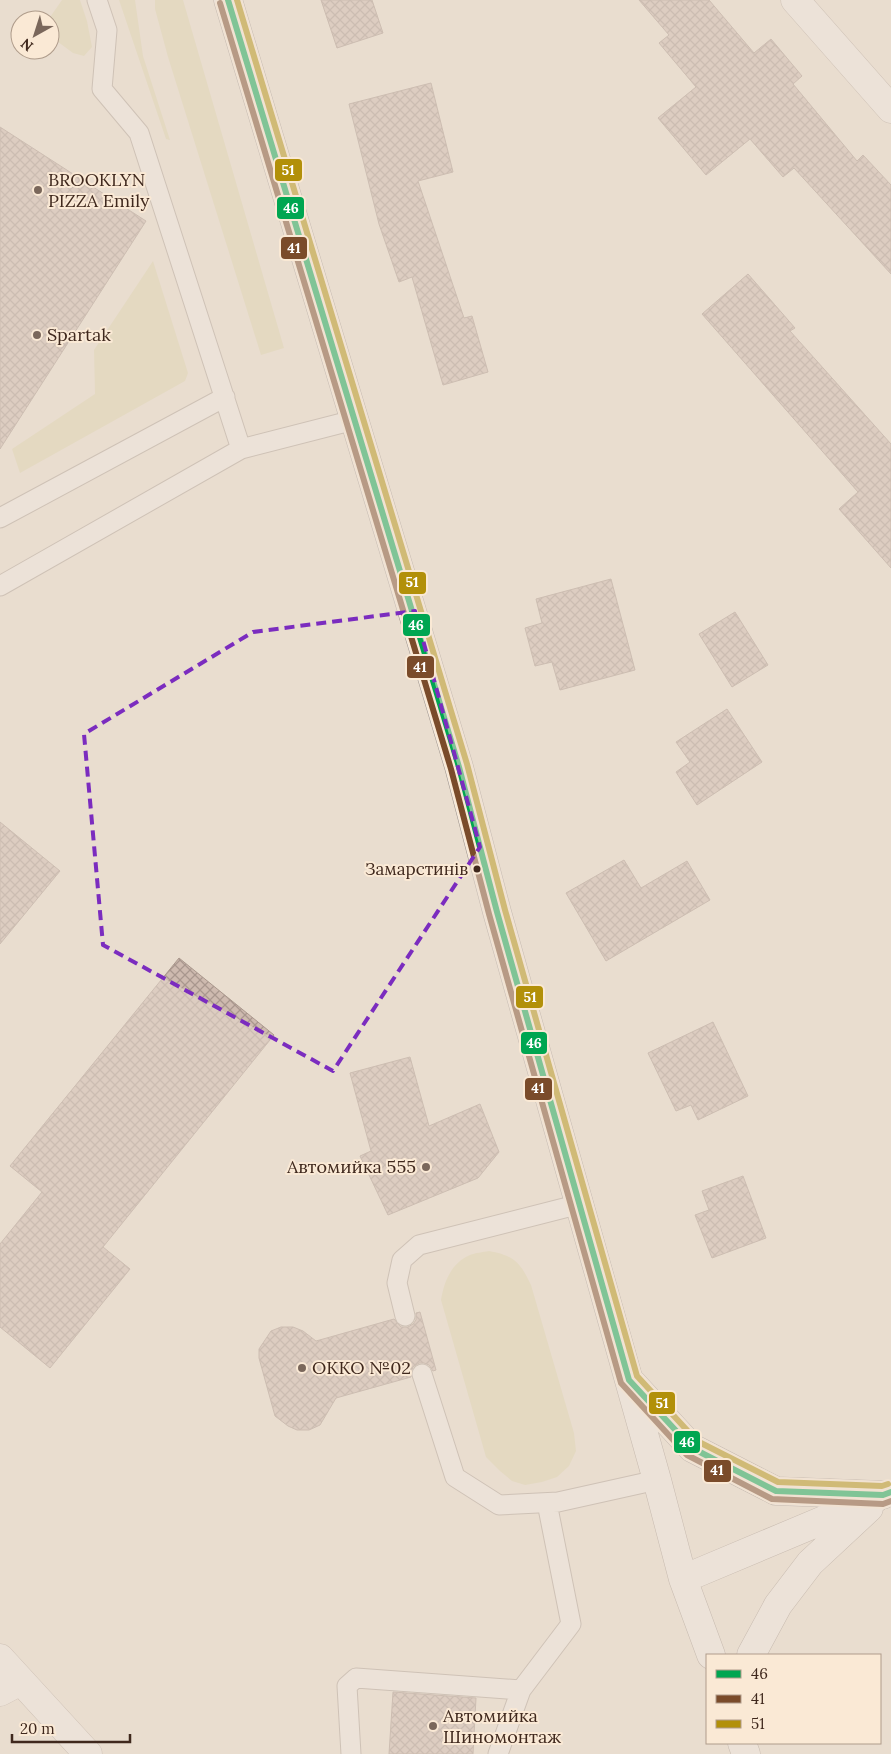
<svg xmlns="http://www.w3.org/2000/svg" width="891" height="1754" font-family="Lora,serif">
	<style>
		.grass { fill: #ddd6b0 }
		.building { fill: url(#building-cross-hatch); stroke: #aa988d }
		.lines { fill: none; stroke-linecap: round; stroke-linejoin: round }
		.service-casing { stroke: #aea297; stroke-width: 21 }
		.minor-casing { stroke: #aea297; stroke-width: 29 }
		.secondary-casing { stroke: #9e9288; stroke-width: 29 }
		.service { stroke: #f0e9e2; stroke-width: 19 }
		.minor { stroke: #f0e9e2; stroke-width: 28 }
		.secondary { stroke: #f0e9e2; stroke-width: 28 }
		.bus-1-casing { stroke: #fae9d5; stroke-width: 10 }
		.bus-2-casing { stroke: #fae9d5; stroke-width: 10 }
		.bus-3-casing { stroke: #fae9d5; stroke-width: 10 }
		.bus-1 { stroke: #00a651; stroke-width: 6 }
		.bus-2 { stroke: #7a4b2a; stroke-width: 6 }
		.bus-3 { stroke: #b29009; stroke-width: 6 }
		.marked { fill: none; stroke: #7b2cbf; stroke-width: 4; stroke-dasharray: 10 6; stroke-linejoin: round }
		.poi-dot { fill: #7a675b; stroke: #fae9d5; stroke-width: 2 }
		.bus-dot { fill: #3f281d; stroke: #fae9d5; stroke-width: 2 }
		.labels { text-anchor: middle; stroke-width: 4; stroke-linejoin: round; paint-order: stroke }
		.bus-label { font-size: 17px; fill: #3f281d; stroke: #fae9d5; text-anchor: end }
		.poi-label { font-size: 18px; fill: #3f281d; stroke: #fae9d5; text-anchor: start }
		.line-badge { stroke: #fae9d5; stroke-width: 2 }
		.badge-label { font-size: 14px; text-anchor: middle; font-weight: bold; fill: #fff }
	</style>
	<defs>
		<pattern id="building-cross-hatch" width="8" height="8" patternUnits="userSpaceOnUse" patternTransform="scale(1.25)"><rect width="8" height="8" fill="#cebaaf"/><path d="M0 0l8 8M0 8l8-8" fill="none" stroke="#a9978e"/></pattern>
	</defs>
	<rect width="100%" height="100%" fill="#e9ddcf"/>
	<path class="grass" d="M62,0h18l7,21 5,26 -8,9 -11,-3 -23,-17v-16h-2z
		M119,0h16l8,56 27,84 -4,-1z
		M155,0h28l101,348 -23,7 -93,-298 -13,-48z
		M153,261l35,112 -3,8 -165,92 -8,-24 83,-55 -1,-44z
		M489,1251c26,5 31,11 42,34l43,148 2,18 -7,15 -12,11 -15,5 -17,3 -13,-4 -12,-10 -14,-14 -45,-157c3,-18 10,-37 29,-45 5,-2 13,-3 19,-4z"/>
	<path class="building" d="M321,0h51l11,33 -46,15z
		M639,0h70l45,53 17,-14 31,37 -9,8 64,77 6,-6 28,30v89l-97,-106 -11,9 -33,-38 -44,36 -48,-57 38,-31 -37,-44 10,-8z
		M431,83l22,89 -35,9 46,137 8,-2 16,56 -45,13 -31,-108 -13,5 -20,-58 -30,-120z
		M0,127l146,94 -146,228z
		M748,274l47,54 -5,3 101,113v124l-52,-59 19,-17 -156,-178z
		M611,579l24,91 -75,20 -8,-28 -17,4 -10,-38 17,-5 -6,-24z
		M735,612l33,53 -36,22 -33,-53z
		M727,709l35,53 -65,43 -21,-33 14,-10 -14,-20z
		M0,822l60,49 -60,73z
		M624,860l17,28 46,-27 23,39 -104,61 -40,-68z
		M179,958l95,77 -171,212 27,22 -80,99 -50,-41v-83l42,-52 -32,-26z
		M713,1022l35,74 -50,24 -7,-15 -15,6 -28,-58z
		M410,1057l19,69 51,-22 19,48 -21,26 -90,37 -28,-59 11,-5 -21,-78z
		M743,1176l23,62 -54,20 -17,-43 14,-5 -7,-19z
		M420,1312l16,58 -3,1 -4,-6 -5,-2h-5l-6,4 -2,5v5l-75,21 -16,27 -11,5h-12l-9,-4 -13,-10 -16,-58v-9l12,-18 10,-4h12l10,4 13,10 78,-22 7,8h7l5,-3 3,-4v-7z
		M393,1692l83,6 -3,56h-84z"/>
	<g class="lines">
		<g class="service-casing">
			<path id="service" d="M97,0l10,30 -5,59 37,44 102,316
				M0,518l225,-121
				M0,586l241,-137 113,-29
				M405,1316l-8,-33 5,-23 17,-15 161,-41
				M422,1374l33,103 44,28 59,-3 99,-22
				M351,1754l-4,-68 9,-8 165,12
				M498,1754l23,-64 50,-66 -24,-121"/>
		</g>
		<g class="minor-casing">
			<path id="minor" d="M795,0l96,109
				M0,1658l88,96
				M0,1692l21,-11"/>
		</g>
		<g class="secondary-casing">
			<path id="secondary" d="M228,0l231,767 38,145 160,568 26,99 28,76
				M633,1384l59,64 84,43 107,4
				M683,1579l193,-81
				M751,1655l27,-50 32,-42 59,-55
				M742,1743l4,11"/>
		</g>
		<use href="#service" class="service"/>
		<use href="#minor" class="minor"/>
		<use href="#secondary" class="secondary"/>
		<g class="bus-1-casing">
			<path id="bus-1" d="M228,0l231,767 38,145 132,468 63,68 84,43 107,4 8,-3"/>
		</g>
		<g class="bus-2-casing">
			<path id="bus-2" d="M220,3l231,766 38,145 132,469 66,72 85,44 111,5 8,-3"/>
		</g>
		<g class="bus-3-casing">
			<path id="bus-3" d="M237,0l230,764 38,146 132,466 60,65 81,41 104,4 6,-2"/>
		</g>
		<use href="#bus-1" class="bus-1"/>
		<use href="#bus-2" class="bus-2"/>
		<use href="#bus-3" class="bus-3"/>
	</g>
	<path d="M0 0H891V1754H0ZM415,611l65,236 -147,224 -230,-126 -19,-211 169,-102z" fill="#e9ddcf" fill-opacity=".55" fill-rule="evenodd"/>
	<path class="marked" d="M415,611l65,236 -147,224 -230,-126 -19,-211 169,-102z"/>
	<g class="poi-dot">
		<circle cx="38" cy="190" r="5"/>
		<circle cx="37" cy="335" r="5"/>
		<circle cx="426" cy="1167" r="5"/>
		<circle cx="302" cy="1368" r="5"/>
		<circle cx="433" cy="1726" r="5"/>
	</g>
	<circle class="bus-dot" cx="477" cy="869" r="4.5"/>
	<g class="labels">
		<g class="bus-label">
			<text x="468" y="875">Замарстинів</text>
		</g>
		<g class="poi-label">
			<text x="48" y="186">BROOKLYN<tspan x="48" dy="21">PIZZA Emily</tspan></text>
			<text x="47" y="341">Spartak</text>
			<text x="416" y="1173" text-anchor="end">Автомийка 555</text>
			<text x="312" y="1374">ОККО №02</text>
			<text x="443" y="1722">Автомийка<tspan x="443" dy="21">Шиномонтаж</tspan></text>
		</g>
	</g>
	<g class="line-badge">
		<rect x="274" y="158" width="29" height="24" rx="5" fill="#b29009"/>
		<rect x="276" y="196" width="29" height="24" rx="5" fill="#00a651"/>
		<rect x="280" y="236" width="28" height="24" rx="5" fill="#7a4b2a"/>
		<rect x="398" y="571" width="29" height="24" rx="5" fill="#b29009"/>
		<rect x="402" y="613" width="29" height="24" rx="5" fill="#00a651"/>
		<rect x="406" y="655" width="29" height="24" rx="5" fill="#7a4b2a"/>
		<rect x="515" y="985" width="29" height="24" rx="5" fill="#b29009"/>
		<rect x="520" y="1031" width="28" height="24" rx="5" fill="#00a651"/>
		<rect x="524" y="1077" width="29" height="24" rx="5" fill="#7a4b2a"/>
		<rect x="648" y="1391" width="28" height="24" rx="5" fill="#b29009"/>
		<rect x="673" y="1430" width="28" height="24" rx="5" fill="#00a651"/>
		<rect x="703" y="1459" width="29" height="24" rx="5" fill="#7a4b2a"/>
	</g>
	<g class="badge-label">
		<text x="288" y="175">51</text>
		<text x="291" y="213">46</text>
		<text x="294" y="253">41</text>
		<text x="412" y="587">51</text>
		<text x="416" y="630">46</text>
		<text x="420" y="672">41</text>
		<text x="530" y="1002">51</text>
		<text x="534" y="1048">46</text>
		<text x="538" y="1093">41</text>
		<text x="662" y="1408">51</text>
		<text x="687" y="1447">46</text>
		<text x="717" y="1475">41</text>
	</g>
	<rect x="706" y="1654" width="175" height="90" fill="#fae9d5" stroke="#af9c8b"/>
	<rect x="716" y="1670" width="25" height="8" fill="#00a651" stroke="#af9c8b"/>
	<text x="751" y="1679" font-size="15" fill="#3f281d">46</text>
	<rect x="716" y="1695" width="25" height="8" fill="#7a4b2a" stroke="#af9c8b"/>
	<text x="751" y="1704" font-size="15" fill="#3f281d">41</text>
	<rect x="716" y="1720" width="25" height="8" fill="#b29009" stroke="#af9c8b"/>
	<text x="751" y="1729" font-size="15" fill="#3f281d">51</text>
	<g transform="translate(35 35) rotate(219)"><circle r="24" fill="#fae9d5" stroke="#af9c8b"/>
	<path d="M0-4L9 19L0 12L-9 19Z" fill="#7a675b"/>
	<text y="-8" font-size="14" font-weight="bold" text-anchor="middle" fill="#3f281d">N</text>
	</g>
	<path d="M12 1734v8h118v-8" fill="none" stroke="#3f281d" stroke-width="2.5"/>
	<text x="20" y="1734" font-size="15" fill="#3f281d" stroke="#fae9d5" stroke-width="4" paint-order="stroke">20 m</text>
</svg>
